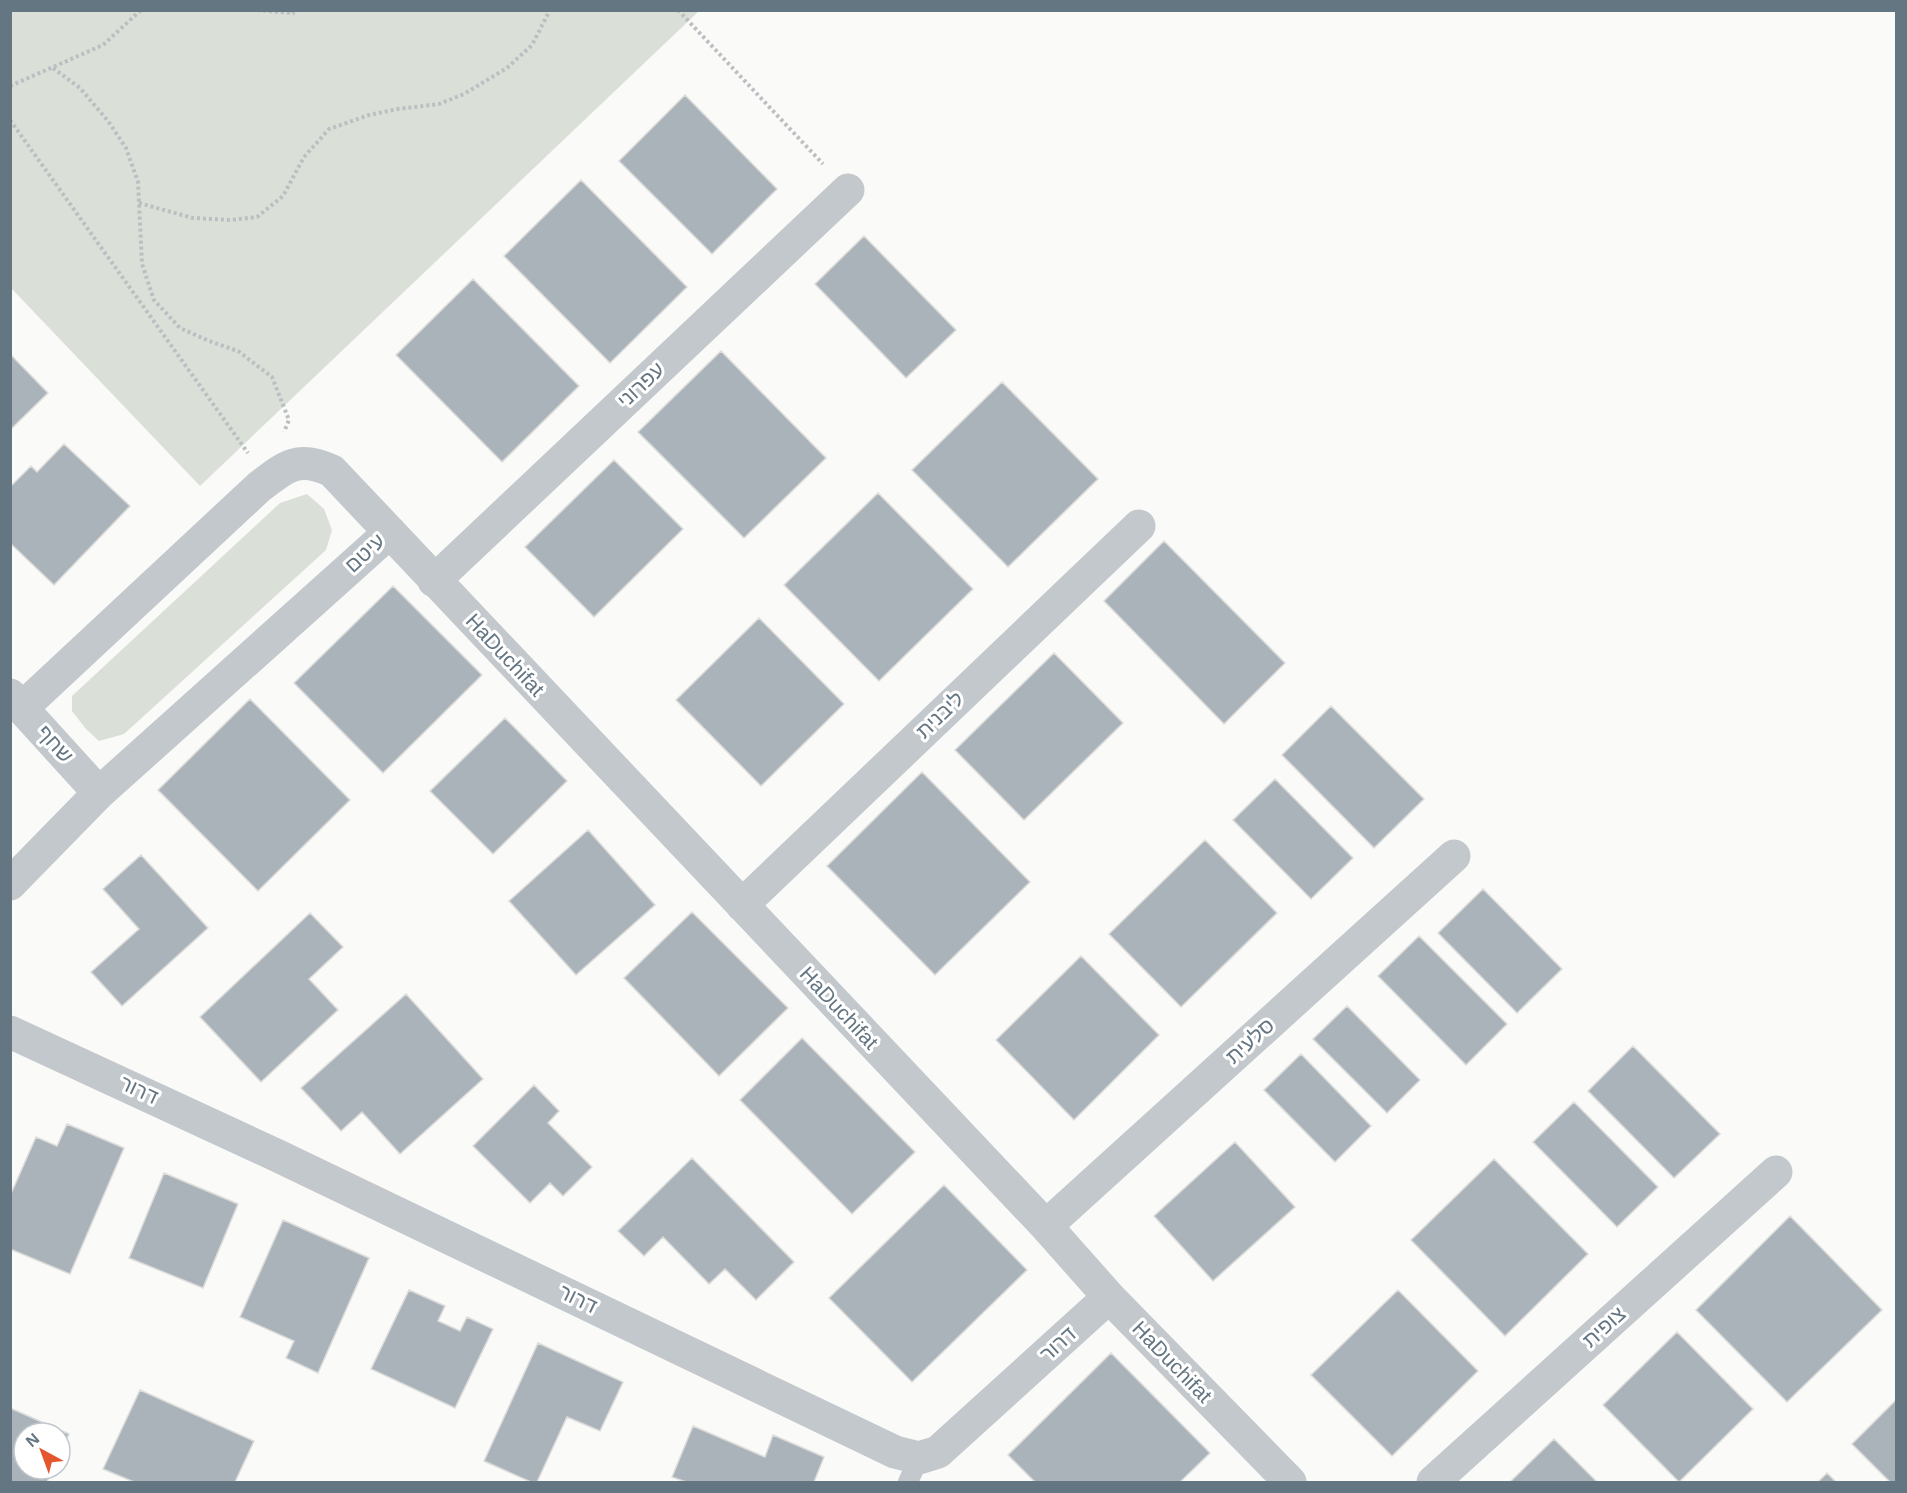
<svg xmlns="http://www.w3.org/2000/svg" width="1907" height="1493" font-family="Helvetica,Heebo,sans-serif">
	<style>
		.green { fill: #dadfd7 }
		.building { fill: #aab3b9; stroke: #dcdcda; stroke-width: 1.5 }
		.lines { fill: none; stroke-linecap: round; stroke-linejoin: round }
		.path { stroke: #bbbfc2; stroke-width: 4; stroke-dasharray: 3 3; stroke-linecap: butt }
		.service { stroke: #c3c8cc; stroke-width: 20 }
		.minor { stroke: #c3c8cc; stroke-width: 33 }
		.labels { text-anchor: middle; stroke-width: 6; stroke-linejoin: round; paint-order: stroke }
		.street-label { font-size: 21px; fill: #657683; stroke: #fff }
	</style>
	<rect width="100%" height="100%" fill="#fafaf8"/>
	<path class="green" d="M11,10h688v1l-499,475 -189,-198z
		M307,494l17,15 8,21 -6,20 -202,184 -25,7 -13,-12 -14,-18v-15l208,-193z"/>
	<path class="building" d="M685,95l92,94 -65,65 -93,-93z
		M581,180l106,107 -77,76 -106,-107z
		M864,236l92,94 -50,48 -91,-94z
		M473,279l106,107 -77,76 -106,-107z
		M721,351l105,107 -82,80 -106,-106z
		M10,354l38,39 -38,37z
		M1002,382l96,97 -90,88 -96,-97z
		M64,444l66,62 -76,79 -44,-42v-56l21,-21 6,6z
		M614,460l69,69 -89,88 -69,-70z
		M878,493l95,96 -94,92 -95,-96z
		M1164,541l121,122 -61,61 -120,-123z
		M393,586l89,89 -99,98 -89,-90z
		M759,618l85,86 -83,82 -85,-86z
		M1054,653l69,70 -99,97 -69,-70z
		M250,699l100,101 -92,91 -100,-101z
		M1331,706l93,93 -50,49 -92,-93z
		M505,718l62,63 -74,73 -63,-63z
		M922,772l108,110 -95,93 -108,-109z
		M1275,779l78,79 -42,41 -78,-79z
		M588,830l67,75 -79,70 -67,-74z
		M1205,840l72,73 -96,94 -72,-73z
		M141,855l67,73 -86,78 -31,-34 48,-43 -36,-40z
		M1483,889l79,80 -45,44 -79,-80z
		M692,912l96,96 -69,68 -95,-98z
		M310,913l33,34 -34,32 29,31 -77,72 -61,-65z
		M1419,936l88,88 -41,41 -88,-89z
		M1081,956l78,79 -85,85 -78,-80z
		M406,994l77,85 -83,75 -38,-42 -21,19 -40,-43z
		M1347,1006l73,74 -33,33 -74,-74z
		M802,1038l113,114 -63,62 -112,-114z
		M1633,1046l87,88 -46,44 -86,-87z
		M1301,1054l70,72 -36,36 -71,-72z
		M534,1085l25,26 -11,12 44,44 -29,29 -13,-13 -20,20 -57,-57z
		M1574,1102l84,85 -41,40 -84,-85z
		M67,1124l57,24 -54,126 -60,-25v-53l26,-59 21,9z
		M1235,1142l60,65 -82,74 -59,-65z
		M692,1158l102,104 -38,38 -31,-31 -16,15 -46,-47 -19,19 -26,-25z
		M1494,1159l94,95 -83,82 -94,-96z
		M164,1173l74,31 -35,84 -74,-30z
		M944,1185l83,85 -115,112 -83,-84z
		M1790,1216l92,94 -95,92 -91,-92z
		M283,1220l86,38 -51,115 -32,-15 8,-17 -54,-24z
		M409,1290l36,16 -7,15 22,10 7,-14 26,12 -38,79 -84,-39z
		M1398,1290l80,81 -86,85 -81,-81z
		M1677,1332l76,77 -74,73 -76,-77z
		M538,1343l85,39 -23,49 -33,-14 -30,65h-6l-47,-21z
		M1111,1353l99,100 -30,29h-145l-27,-27z
		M140,1390l114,51 -19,41h-101l-31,-13z
		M1896,1400v82h-6l-38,-38z
		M10,1408l59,26 -9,19v-20h-36v36h29l-6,13h-37z
		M693,1426l72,31 8,-22 51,22 -10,25h-128l-14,-5z
		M1554,1439l43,43h-87z
		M1827,1473l9,9h-18z"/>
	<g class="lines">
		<path class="path" d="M257,10l36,3v-3
			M678,10l145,154
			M53,68l27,20 28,33 18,27 12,34 4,82 12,36 26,28 29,13 29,10 34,26 17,43 -5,12
			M10,86l93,-41 38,-35
			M10,120l238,333
			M139,203l54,15 38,2 26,-3 26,-21 21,-39 25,-28 40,-14 29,-6 41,-5 25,-10 43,-26 25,-23 18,-35"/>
		<path class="service" d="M908,1482l11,-24"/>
		<path class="minor" d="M434,581l414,-391
			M10,695l89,98
			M22,708l237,-221c27,-21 39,-32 73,-16l714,755 63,71 181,185
			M10,884l89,-91 291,-261
			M742,905l397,-379
			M10,1032l266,123 619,297 24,6 19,-6 171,-155
			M1046,1226l408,-370
			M1433,1482l343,-310"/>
	</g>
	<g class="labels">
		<g class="street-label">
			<text transform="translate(641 385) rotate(-43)" y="7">עפרוני</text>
			<text transform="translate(365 553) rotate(-43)" y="7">עיטם</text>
			<text transform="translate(505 655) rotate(47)" y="7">HaDuchifat</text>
			<text transform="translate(940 715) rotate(-44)" y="7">ליבנית</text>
			<text transform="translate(55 744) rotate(48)" y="7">שחף</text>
			<text transform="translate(839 1008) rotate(47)" y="7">HaDuchifat</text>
			<text transform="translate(1250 1041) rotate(-42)" y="7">סלעית</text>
			<text transform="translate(139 1090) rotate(25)" y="7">דרור</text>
			<text transform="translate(578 1299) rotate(26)" y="7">דרור</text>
			<text transform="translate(1604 1327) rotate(-42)" y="7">צופית</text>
			<text transform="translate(1058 1344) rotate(-42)" y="7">דרור</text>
			<text transform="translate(1172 1362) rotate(46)" y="7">HaDuchifat</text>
		</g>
	</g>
	<rect width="1907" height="1493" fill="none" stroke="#657683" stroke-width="24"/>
	<g transform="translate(42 1451) rotate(319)"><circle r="28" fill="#ffffff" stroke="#c1c8cd" stroke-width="1.5"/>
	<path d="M0-4.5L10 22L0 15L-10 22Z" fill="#e4572e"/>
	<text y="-9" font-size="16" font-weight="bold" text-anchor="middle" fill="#657683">N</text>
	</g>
</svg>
